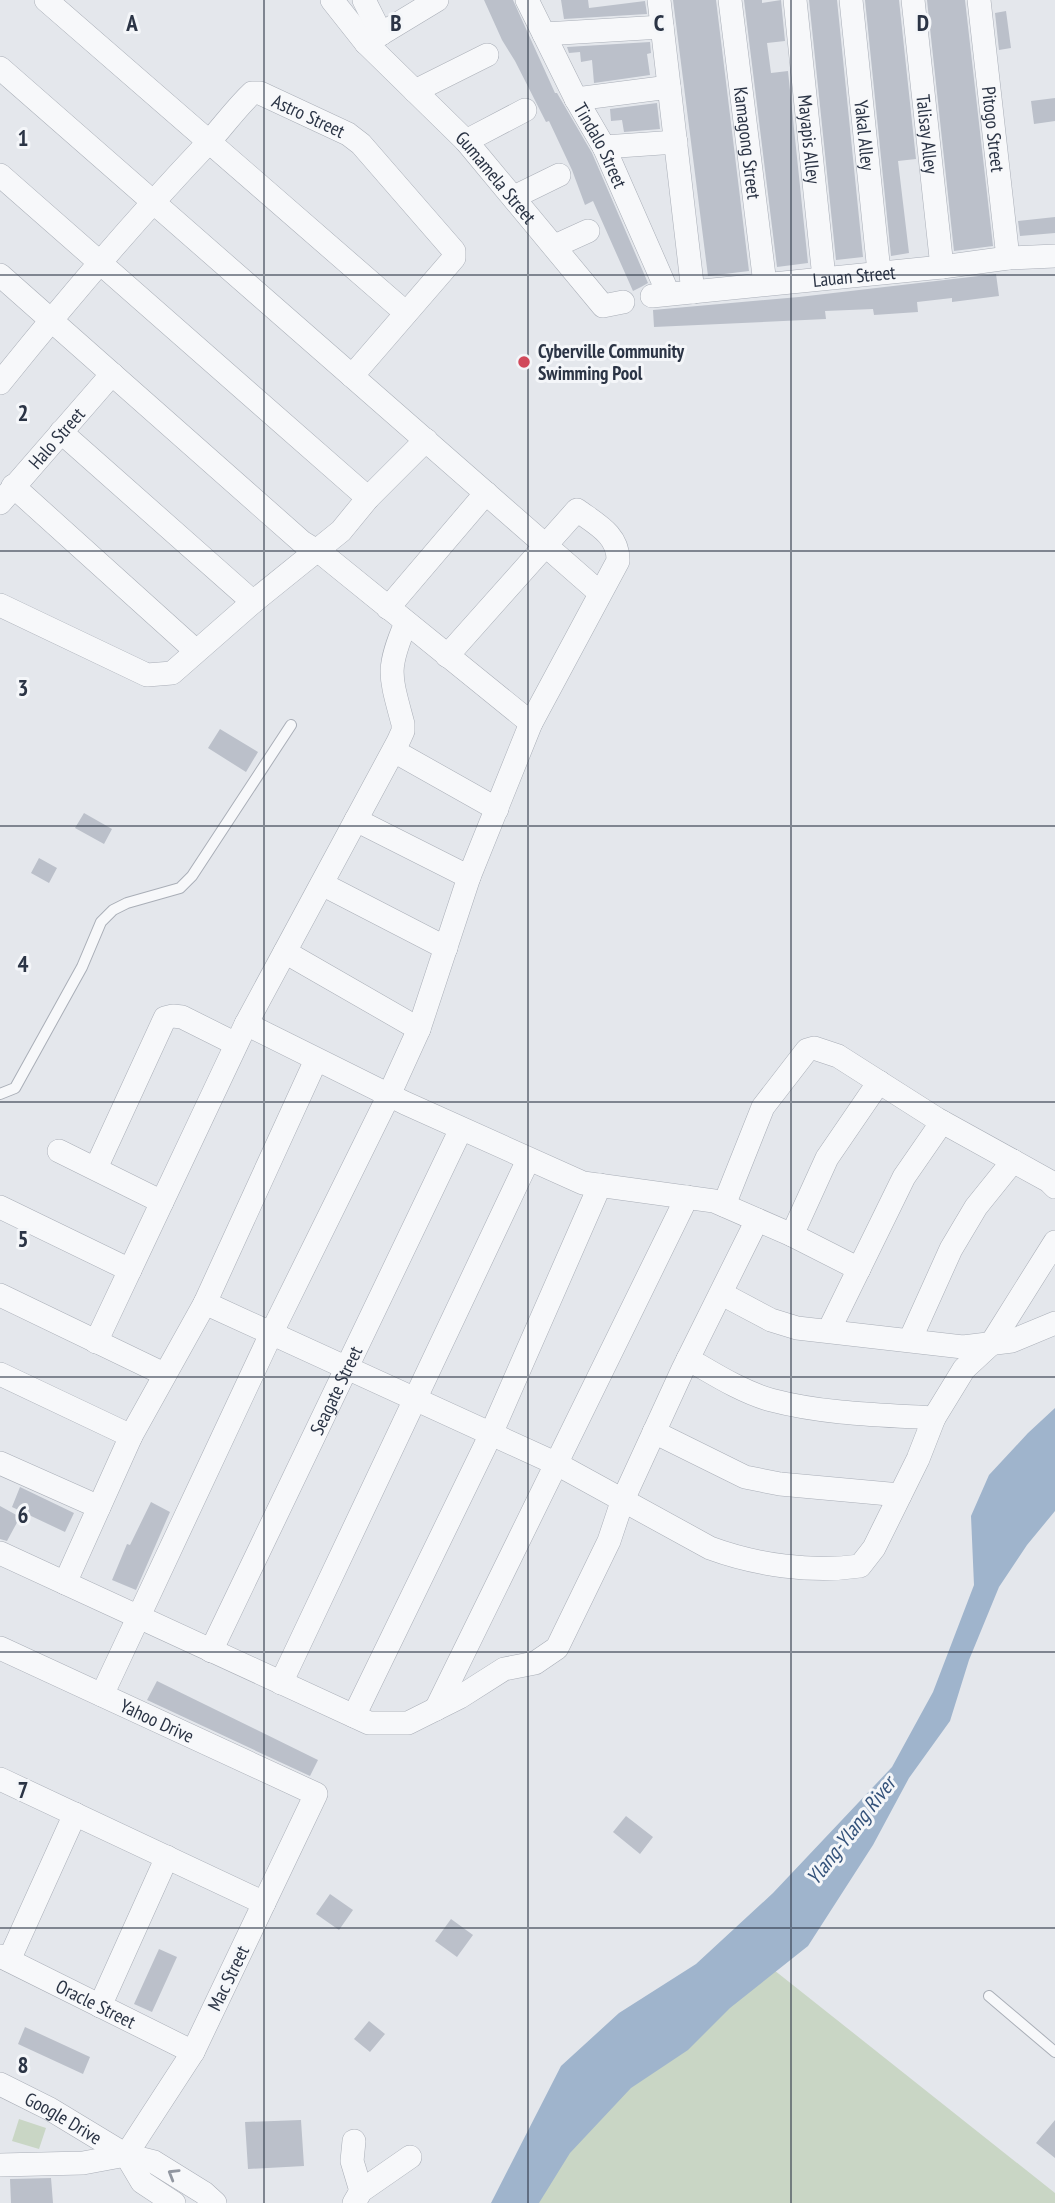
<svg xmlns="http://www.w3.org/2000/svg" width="1055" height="2203" font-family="'PT Sans Narrow',sans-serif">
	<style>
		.green { fill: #c9d6c5 }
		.water { fill: #9fb4cc }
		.building { fill: #bbc0ca }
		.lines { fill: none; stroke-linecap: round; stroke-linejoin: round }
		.lane-casing { stroke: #a9aeb7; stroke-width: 12 }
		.street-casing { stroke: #a9aeb7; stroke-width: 24 }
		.lane { stroke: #f7f8fa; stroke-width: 10 }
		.street { stroke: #f7f8fa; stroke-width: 23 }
		.oneway { stroke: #9196a0 }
		.grid { fill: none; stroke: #2b3445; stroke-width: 2; stroke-opacity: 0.55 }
		.poi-dot { fill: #d1495b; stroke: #f4f6f9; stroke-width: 2.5 }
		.labels { text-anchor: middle; stroke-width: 6; stroke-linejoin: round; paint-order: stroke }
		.street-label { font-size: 19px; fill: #2b3445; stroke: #f4f6f9 }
		.poi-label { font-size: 19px; font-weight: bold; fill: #2b3445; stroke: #f4f6f9; text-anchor: start }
		.water-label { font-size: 21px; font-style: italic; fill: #34527a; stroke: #f4f6f9 }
		.grid-label { font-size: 23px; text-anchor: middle; font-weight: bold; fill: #2b3445; stroke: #f4f6f9; stroke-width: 6; stroke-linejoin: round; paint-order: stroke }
	</style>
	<rect width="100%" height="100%" fill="#e4e7ec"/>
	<path class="green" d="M740,1943l315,250v10h-537z
		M19,2119l27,9 -7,21 -27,-8z"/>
	<path class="water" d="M1055,1408v103l-28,34 -28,42 -30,73 -19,61 -41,57 -36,67 -65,101 -78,62 -42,42 -57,38 -61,65 -31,50h-48l70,-137 58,-53 77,-49 77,-71 119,-126 41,-75 41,-107 -3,-69 18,-41 39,-42z"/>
	<path class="building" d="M484,0h29l42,93h2l35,60 56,130 -7,4 -8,4 -40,-90 -8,4 -13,-35 -23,-49 -3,1 -31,-61 -13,-21z
		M561,0h27l1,8 56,-7 2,13 -83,5z
		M673,0h43l33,271 -41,5z
		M744,0h18v3l19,-3 4,41 -18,2 4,30 17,-2 20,192 -31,4z
		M809,0h28l26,257 -27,3z
		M865,0h34l17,159 -18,2 11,92 -18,3z
		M927,0h38l28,246 -39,5z
		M1006,11l5,37 -12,2 -4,-37z
		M650,42l1,11 -4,1 3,21 -56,8 -2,-23 -11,2 -1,-10 -11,1 -2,-6z
		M1055,98v23l-21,3 -3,-23z
		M657,103l3,26 -36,3 -2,-12 -11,1 -1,-12z
		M1055,217v16l-35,3 -2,-15z
		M996,274l3,22 -47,6v-4l-35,4 1,10 -44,3 -1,-6 -48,2 1,8 -172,8 -1,-17 146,-13z
		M220,729l38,23 -12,20 -38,-24z
		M84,813l28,16 -8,15 -29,-16z
		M39,858l18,10 -8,15 -18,-10z
		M20,1487l54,26 -9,19 -53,-25z
		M151,1502l19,10 -34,78 -24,-10 15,-36 3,1z
		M0,1506l20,11 -13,24 -7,-2z
		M157,1681l161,79 -8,16 -163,-76z
		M626,1816l27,21 -13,17 -27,-22z
		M330,1894l23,16 -14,20 -23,-16z
		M451,1919l22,16 -16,22 -22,-16z
		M159,1949l18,8 -25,55 -18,-8z
		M369,2021l16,13 -15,18 -16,-13z
		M25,2027l65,30 -7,17 -65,-30z
		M301,2120l3,46 -56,3 -3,-47z
		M1055,2120v38l-19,-15z
		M51,2178l2,25h-42l-1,-24z"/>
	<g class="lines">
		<g class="lane-casing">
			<path id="lane" d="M0,1094l15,-6 67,-121 19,-45 12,-12 14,-7 53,-15 12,-12 99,-151
				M989,1996l66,56"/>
		</g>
		<g class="street-casing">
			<g id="street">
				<path d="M46,0l360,313"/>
				<path id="s1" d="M332,0l34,43 100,98 137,165 20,-4"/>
				<path d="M364,0l17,34"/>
				<path id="s2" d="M527,0l49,99 28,48 64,146"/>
				<path d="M659,0l34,292"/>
				<path id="s3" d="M730,0l35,284"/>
				<path id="s4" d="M795,0l29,278"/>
				<path id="s5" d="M851,0l28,272"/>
				<path id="s6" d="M913,0l29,267"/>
				<path id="s7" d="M979,0l29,258"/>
				<path d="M544,34l118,-7"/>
				<path d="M366,43l71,-43"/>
				<path d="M0,68l600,525"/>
				<path d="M415,91l72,-36"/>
				<path d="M576,99l93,-12"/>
				<path d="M466,141l59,-31"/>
				<path d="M604,147l72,-5"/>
				<path d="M0,175l368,323"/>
				<path d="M514,197l45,-22"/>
				<path d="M555,246l33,-15"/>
				<path d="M0,275l302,267 23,14 206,167"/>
				<path id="s8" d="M652,296l290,-29 66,-9 47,-2"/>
				<path id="s9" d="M0,383c66,-82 134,-162 206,-238 16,-17 29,-36 46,-52h8l88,41 13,10 93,107v7l-102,118"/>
				<path d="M61,432l192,170"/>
				<path d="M13,486l183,165"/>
				<path id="s10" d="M0,503l112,-129"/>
				<path d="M0,605l147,70 25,-2 81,-71 88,-71 27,-33 58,-58"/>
				<path d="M388,608l98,-115"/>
				<path d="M394,751l103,58"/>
				<path d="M356,820l113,57"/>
				<path d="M322,884l124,64"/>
				<path d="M285,952l134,77"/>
				<path d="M246,1024l159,79 178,80 131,18 78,34 67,34"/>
				<path d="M59,1151l103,51"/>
				<path d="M96,1168l69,-150 8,-2 9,1 54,27"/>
				<path d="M724,1205l39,-98 44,-57 7,-2 24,8 99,63 112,62 6,6"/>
				<path d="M0,1207l130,63"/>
				<path d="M792,1235l35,-77 52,-76"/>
				<path d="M722,1294l49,26 26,8 166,19 49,-6 43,-18"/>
				<path d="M0,1295l164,79"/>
				<path d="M205,1303l352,161 153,84c46,17 102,25 150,18l14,-18 44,-89 16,-41 30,-49 27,-25 64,-102"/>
				<path d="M829,1330l75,-153 38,-55"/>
				<path d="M910,1340l41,-91 25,-42 37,-46"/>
				<path d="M96,1342l150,-318 152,-282 5,-11v-7c-13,-49 -17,-54 3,-101"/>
				<path d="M688,1359c26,15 54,33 83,41 53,14 109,15 163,18"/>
				<path d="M0,1374l131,62"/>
				<path d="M654,1432l91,45 35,7 120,11"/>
				<path d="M0,1463l99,44"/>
				<path d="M0,1553l369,170h39l52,-26 44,-28 31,-6 22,-15 52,-107 13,-39 61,-133 74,-149"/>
				<path d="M65,1583l66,-147 74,-133 111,-243"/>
				<path id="s11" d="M0,1648l316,146 -123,258 -67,103"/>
				<path id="s12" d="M211,1651l250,-522"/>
				<path d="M281,1683l247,-523"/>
				<path d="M102,1695l169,-361 118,-239 30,-66 50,-152 62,-154 87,-162c1,-26 -22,-37 -41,-51l-130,146"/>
				<path d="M436,1709l251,-512"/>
				<path d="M354,1716l137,-282 109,-249"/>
				<path d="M0,1779l264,124"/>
				<path id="s13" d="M0,1956l193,96"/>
				<path d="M9,1960l66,-146"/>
				<path d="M100,2006l67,-149"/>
				<path id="s14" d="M0,2084l50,25 76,46 28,7 50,31 11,10"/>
				<path d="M354,2141l-2,20 9,30"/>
				<path d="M126,2155l16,27 32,21"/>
				<path d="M0,2165l83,-2 43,-8"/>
				<path d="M354,2203l7,-12 49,-34"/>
			</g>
		</g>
		<use href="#lane" class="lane"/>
		<use href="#street" class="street"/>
	</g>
	<defs><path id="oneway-chevron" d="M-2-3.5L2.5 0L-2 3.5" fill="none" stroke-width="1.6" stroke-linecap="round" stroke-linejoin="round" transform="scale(1.75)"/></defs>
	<use class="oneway" href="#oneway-chevron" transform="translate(173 2174) rotate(-149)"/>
	<path class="grid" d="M264,0v2203M528,0v2203M791,0v2203M0,275h1055M0,551h1055M0,826h1055M0,1102h1055M0,1377h1055M0,1652h1055M0,1928h1055"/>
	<circle class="poi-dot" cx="524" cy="362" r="7"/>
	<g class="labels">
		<g class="street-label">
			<text dy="7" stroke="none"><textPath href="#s9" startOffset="446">Astro Street</textPath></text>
			<text dy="7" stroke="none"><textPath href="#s7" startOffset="130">Pitogo Street</textPath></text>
			<text dy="7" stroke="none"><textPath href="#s6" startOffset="135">Talisay Alley</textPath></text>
			<text dy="7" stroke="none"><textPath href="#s5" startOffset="136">Yakal Alley</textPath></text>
			<text dy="7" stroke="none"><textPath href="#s4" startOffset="140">Mayapis Alley</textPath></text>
			<text dy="7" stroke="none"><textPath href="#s3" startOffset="144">Kamagong Street</textPath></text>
			<text dy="7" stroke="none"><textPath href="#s2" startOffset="163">Tindalo Street</textPath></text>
			<text dy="7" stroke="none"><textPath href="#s1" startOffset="242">Gumamela Street</textPath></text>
			<text dy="7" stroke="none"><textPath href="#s8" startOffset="203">Lauan Street</textPath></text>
			<text dy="7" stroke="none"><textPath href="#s10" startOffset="86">Halo Street</textPath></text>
			<text dy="7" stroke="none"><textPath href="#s12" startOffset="289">Seagate Street</textPath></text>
			<text dy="7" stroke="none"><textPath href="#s11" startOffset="173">Yahoo Drive</textPath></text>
			<text transform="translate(228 1978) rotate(-64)" y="7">Mac Street</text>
			<text dy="7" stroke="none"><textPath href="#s13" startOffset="107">Oracle Street</textPath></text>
			<text dy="7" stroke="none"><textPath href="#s14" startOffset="72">Google Drive</textPath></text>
		</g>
		<g class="poi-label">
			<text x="538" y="358">Cyberville Community<tspan x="538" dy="22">Swimming Pool</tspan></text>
		</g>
		<g class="water-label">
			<text transform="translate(851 1831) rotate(-52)" y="7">Ylang-Ylang River</text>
		</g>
	</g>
	<g class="grid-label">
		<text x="132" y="31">A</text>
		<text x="396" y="31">B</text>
		<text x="659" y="31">C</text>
		<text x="923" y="31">D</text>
		<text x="23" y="146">1</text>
		<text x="23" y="421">2</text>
		<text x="23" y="696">3</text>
		<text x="23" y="972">4</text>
		<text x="23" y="1247">5</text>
		<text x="23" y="1523">6</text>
		<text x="23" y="1798">7</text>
		<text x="23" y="2073">8</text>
	</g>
</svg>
